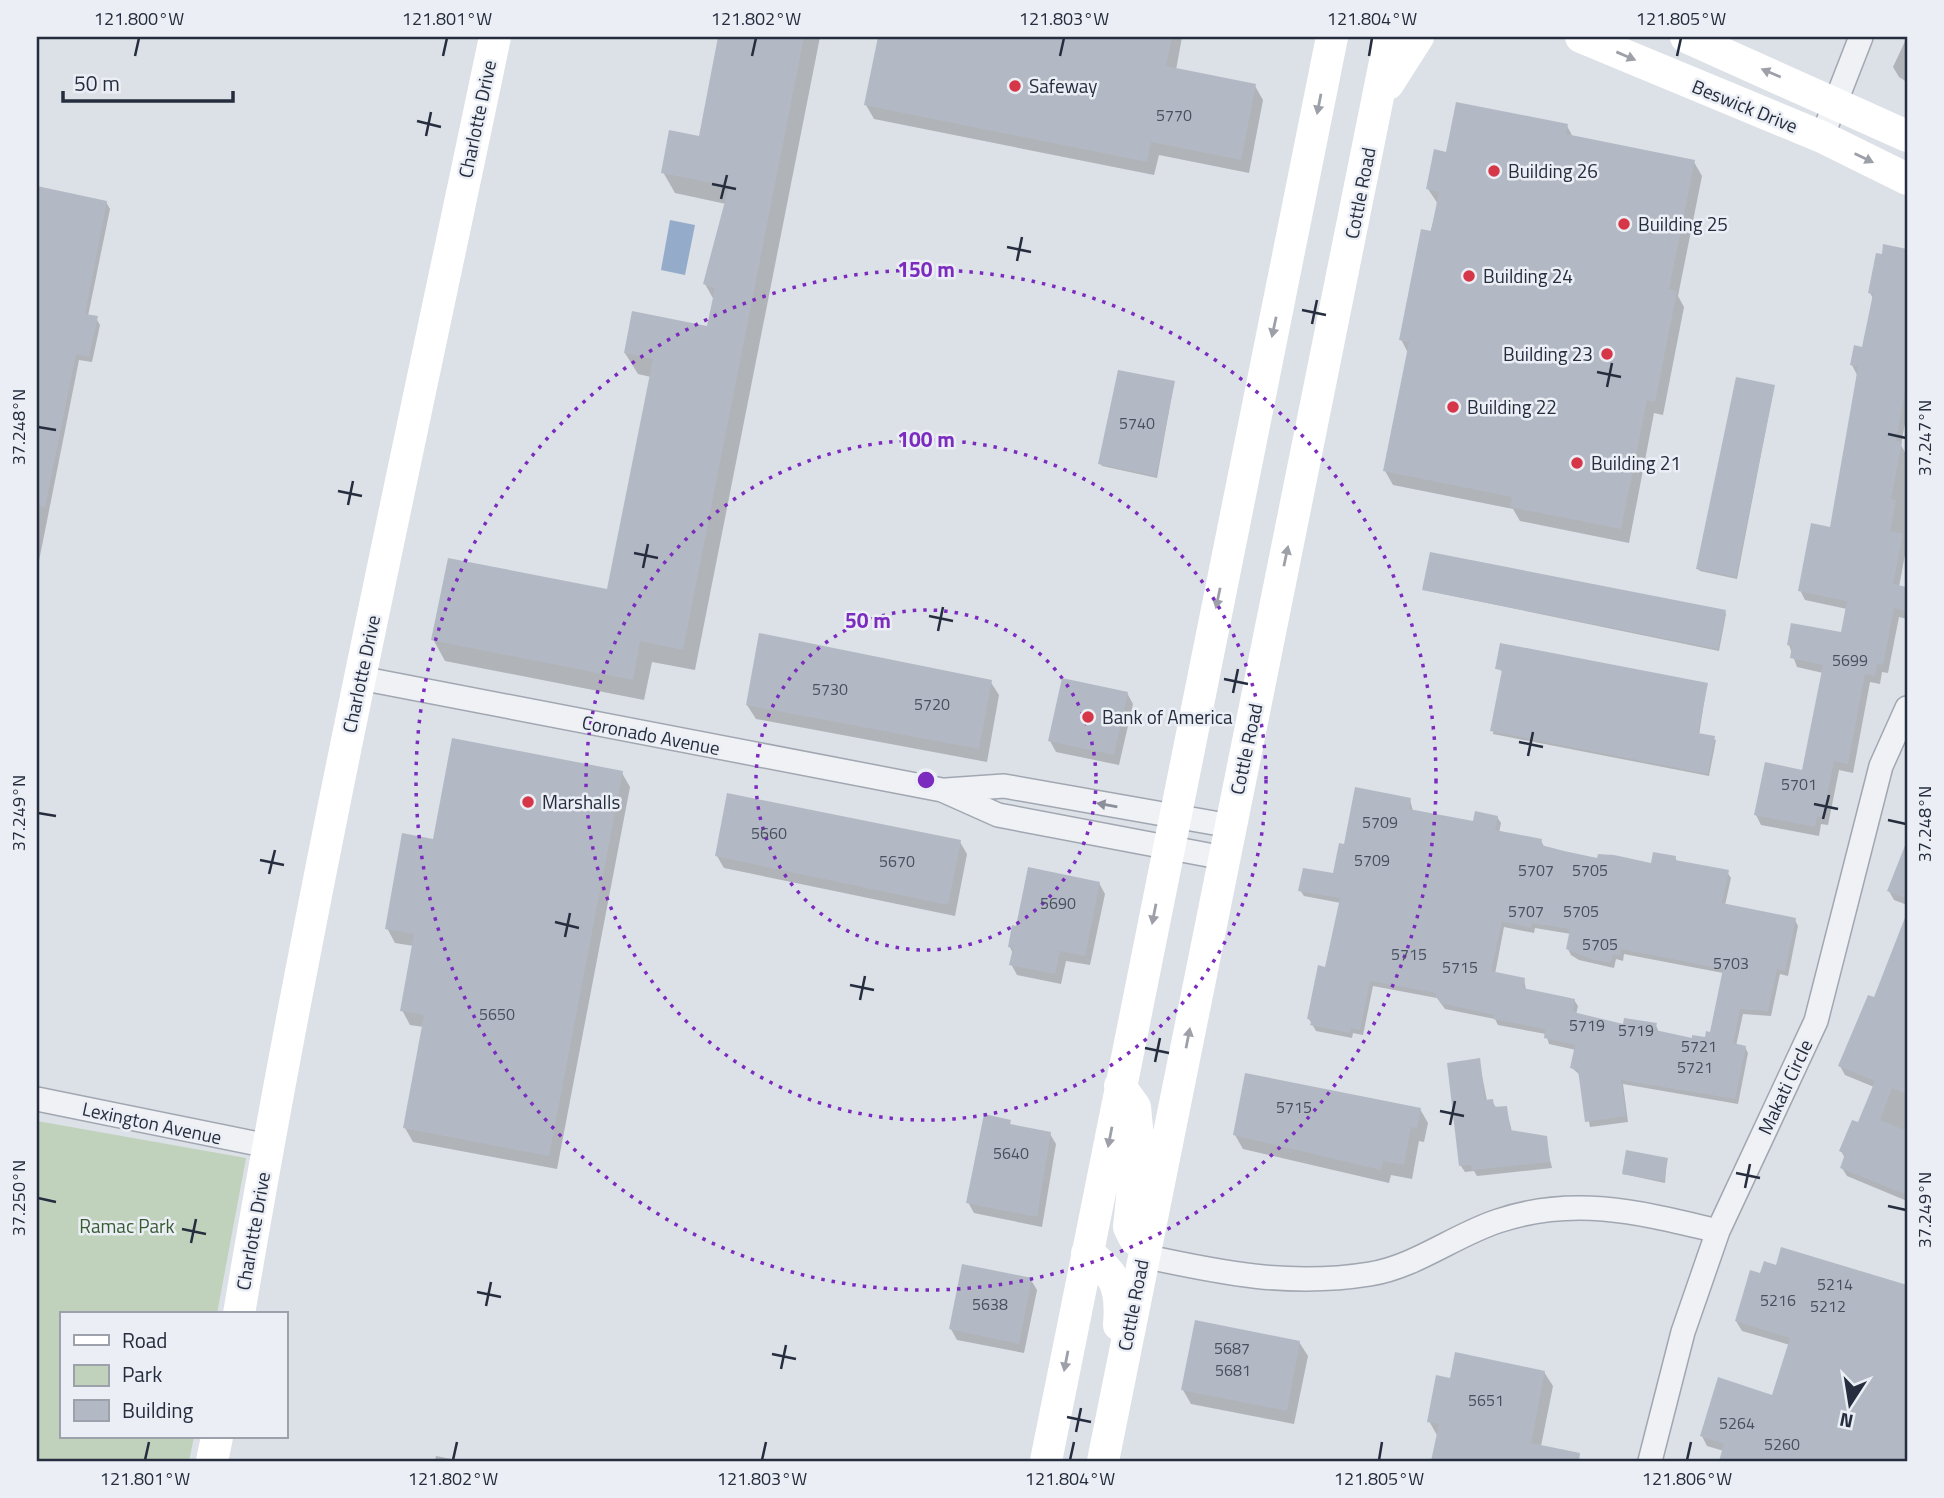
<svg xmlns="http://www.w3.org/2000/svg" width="1944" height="1498" font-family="'Titillium Web',sans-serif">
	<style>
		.green { fill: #c1d2bc }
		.water { fill: #94acca }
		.shadow { fill: #0003; fill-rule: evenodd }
		.building { fill: #b3b9c4; fill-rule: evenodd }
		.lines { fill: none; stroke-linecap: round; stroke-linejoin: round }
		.street-casing { stroke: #a1a7b1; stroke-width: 26 }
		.street { stroke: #eff1f5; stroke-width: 23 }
		.secondary { stroke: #fff; stroke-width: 32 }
		.oneway { fill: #9da0a8 }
		.oneway2 { fill: #8a8f9a }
		.ticks { fill: none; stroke: #252d3e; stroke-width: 2.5 }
		.ring { fill: none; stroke: #7b2cbf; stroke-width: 3.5; stroke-dasharray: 3.5 7 }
		.poi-dot { fill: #d63748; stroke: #ebeff5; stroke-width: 2.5 }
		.labels { text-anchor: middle; stroke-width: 5; stroke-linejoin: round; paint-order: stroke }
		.number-label { font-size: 16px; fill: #485060 }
		.poi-label { font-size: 19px; fill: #252d3e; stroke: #ebeff5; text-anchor: start }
		.street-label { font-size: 19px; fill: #252d3e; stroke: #ebeff5 }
		.park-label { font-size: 19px; fill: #375b31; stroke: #ebeff5 }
		.centre { fill: #7b2cbf; stroke: #ebeff5; stroke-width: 3.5 }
		.ring-label { font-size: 21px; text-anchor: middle; font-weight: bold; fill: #7b2cbf; stroke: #ebeff5; stroke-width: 5; stroke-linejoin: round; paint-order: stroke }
		.neatline { fill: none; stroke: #252d3e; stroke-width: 2.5 }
		.ticks-label { font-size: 18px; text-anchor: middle; fill: #252d3e }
	</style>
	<rect width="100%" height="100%" fill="#dce0e7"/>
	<path class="green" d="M37,1121l209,37 -29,156h-156v123h133l-5,24h-152z"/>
	<path class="water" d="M670,220l25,5 -10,50 -24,-5z"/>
	<path class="shadow" d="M720,37h100l-125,633 -43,-8 -8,38 -199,-39 -12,-22 176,-48 42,-214 -13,-3 -13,-21 83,-25 6,-28 -9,-16 21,-80 -51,-11 -12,-21 37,-34z
		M880,37h302l-6,33 79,16 8,14 -14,73 -90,-18 -5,20 -280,-56 -8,-14z
		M1907,37v45l-8,-5 -6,-10z
		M1567,126l6,11 121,25 8,14 -24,120 6,11 -21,108 -9,-2 -25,130 -109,-22 -7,-12 -120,-24 -8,-14 23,-118 -7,-14 37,-135 -10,-15 20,-35z
		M37,188l69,14 4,7 -22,107 8,2 4,7 -8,37 -13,-2 -42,211z
		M1885,246l22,4v163l-6,32 6,11v88l-8,43 8,2v30l-8,-2 -11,56 -6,-1 -2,12 -10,-2 -17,91 -14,-3 -11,55 -7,-1 -2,12 -58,-11 -5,-10 48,-43 19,-99 -26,-6 -8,-22 53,-11 5,-25 -42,-9 -5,-10 32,-61 25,-154 -5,-10 12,-16 10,-49 -4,-7z
		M1174,383l-17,95 -55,-12 -2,-3z
		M1774,387l-37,192 -37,-8 -2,-2z
		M1424,590l301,22 1,2 -7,37z
		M1497,668l210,16 -8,51 17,5 -7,36 -216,-42 10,-62z
		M990,681l9,14 -12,67 -231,-43 -9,-14z
		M1127,693l6,11 -14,61 -63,-13 -6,-11z
		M622,773l8,14 -73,382 -144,-27 -8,-14 19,-101 -14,-2 -8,-15 12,-64 -19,-3 -8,-15 47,-87z
		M1410,800l3,11 62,12 22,-6 4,6 -2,10 42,8 4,7 53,12 54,5 23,-8 2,5 50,10 4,6 -6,27 70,15 3,6 -10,50 -8,-2 -9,42 -28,-2 -7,32 9,1 3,6 -10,51 -115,-20 5,38 -38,5 -10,-52 -8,-7 4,-18 -27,-6 -3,-10 -48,-9 -3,-6 -50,-10 -8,-11 -64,-12 -10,49 -10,-2 -1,5 -36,-7 -7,-12 17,-50 15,-66 -37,-7 -4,-6 34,-14 11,-30zM1504,927l30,6 1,-5 36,6 -3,15 3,6 8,5 35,8 2,-9 7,2 1,-7 99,19 -12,61 -5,5 -13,1 -34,-7 -3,-8 -32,1 -48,-11 2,-9 -4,-6 -48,-10 -2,-11 -29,-5z
		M960,842l7,12 -12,62 -231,-48 -7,-12z
		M1906,847l1,1v57l-13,-5 -5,-9z
		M1099,883l6,11 -15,71 -24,-4 -5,23 -44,-9 -6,-11 2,-10 -3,-7 7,-19z
		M1907,917v284l-60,-25 -5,-8 3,-10 -4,-7 18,-27 15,-37 -29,-12 -5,-9 35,-66z
		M1479,1060l8,41h5l5,8 9,-2 6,25 33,6 7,30 -75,8 -3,-5 -9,1 -4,-6z
		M1420,1109l8,14 -4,19 -5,-1 -7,38 -21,-4 -2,8 -146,-34 -8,-14z
		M1009,1122l3,4 38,8 6,10 -14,83 -68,-14 -6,-11z
		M1667,1159l-2,24 -42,-9z
		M1782,1249l125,38v174h-186l3,-10 -17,-5 -5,-10 71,-39 17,-52 -48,-14 -6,-10 25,-46 16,-8z
		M1031,1280l6,10 -13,63 -67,-13 -6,-11z
		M1299,1342l9,14 -14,68 -103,-20 -8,-14z
		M1544,1372l9,14 -12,60 19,4 7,11h-134l5,-24 -9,-16 22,-41z
		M436,1456l25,5h-26z"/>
	<path class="building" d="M718,37h86l-121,613 -43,-9 -7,39 -202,-40 17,-82 159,31 46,-230 -29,-6 8,-42 75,15 8,-38 -12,-4 26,-98 -68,-13 8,-43 30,6z
		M878,37h294l-6,29 90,18 -15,76 -90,-18 -4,20 -283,-57z
		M1456,102l112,22 -2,10 129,26 -26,129 8,2 -22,111 -8,-2 -26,129 -111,-22 2,-10 -129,-26 26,-129 -10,-2 22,-111 10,2 8,-39 -13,-3 8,-40 12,3z
		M37,186l70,15 -22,113 13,2 -9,41 -13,-3 -31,153 -8,-1z
		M1883,244l24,5v130l-11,62 6,1 -11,57 5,1 -6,31 13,3 -10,50 14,3v24l-13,-3 -11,57 -6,-1 -2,12 -10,-2 -17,90 -14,-3 -11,56 -6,-1 -2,11 -61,-12 11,-53 37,8 21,-105 -33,-7 2,-12 -5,-1 4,-22 50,9 6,-31 -49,-10 13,-68 19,4 28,-160 -8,-2 4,-20 8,2 11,-53 -5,-1 8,-40 6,1z
		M1118,370l57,11 -19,95 -58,-12z
		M1736,377l39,8 -39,192 -40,-8z
		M1430,552l296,58 -8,39 -296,-59z
		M759,633l233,47 -13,69 -233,-44z
		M1500,643l208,40 -10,50 17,3 -7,38 -218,-43 12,-61 -7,-1z
		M1062,678l66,14 -14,63 -66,-14z
		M452,738l171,33 -74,385 -146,-28 21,-113 -24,-4 14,-77 -29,-5 17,-96 31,6z
		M1355,787l56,11 -2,11 64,12 2,-10 23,5 -3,14 47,9 -1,6 23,6 33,7 1,-4 16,1 37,8 2,-11 23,4 -1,4 54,10 -7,33 74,15 -11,53 -8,-2 -9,42 -28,-2 -7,34 13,3 -11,53 -114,-19 5,36 -41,6 -7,-52 -8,-2 5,-23 -31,-7 1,-9 -52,-10 1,-4 -54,-12 -1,-5h-4l1,-5 -66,-12 -10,49 -9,-2 -1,5 -40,-8 2,-5 -5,-1 11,-54 7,2 15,-69 -42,-7 5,-23 30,5 6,-30 5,1zM1502,921l29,7 1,-5 38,6 -4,20 25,10 20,4 2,-9 7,2 1,-7 102,20 -13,63 -4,-1 -1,6 -13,-2v3l-37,-8 2,-7 -33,-5 -1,6 -50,-12 2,-13 -52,-11 2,-10 -34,-7z
		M727,793l234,47 -13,65 -233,-49z
		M1906,843h1v56l-20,-8z
		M1028,867l72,15 -15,74 -25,-5 -5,23 -46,-9 4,-17 -5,-1 4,-22 4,1z
		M1906,915l1,179 -15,-6 -12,32 27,11v64l-67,-27 5,-14 -6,-3 13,-31 6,2 17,-41 -37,-15 30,-71 6,2z
		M1480,1058l5,42 8,-1 1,8 13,-1 3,24 37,6 3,26 -78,8 -1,-5 -12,1 -12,-103z
		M1245,1073l176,35 -4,20 -6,-1 -7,38 -21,-4 -2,9 -148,-35z
		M984,1114l27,6 -1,4 41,8 -14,85 -71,-14z
		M1626,1150l42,8 -4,23 -42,-7z
		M1781,1247l126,38v176h-188l5,-17 -24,-8 18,-59 54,18 18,-57 -55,-17 15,-51 10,3 4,-12 12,4z
		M962,1264l70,14 -13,66 -70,-15z
		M1195,1320l105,21 -13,70 -106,-21z
		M1455,1352l90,19 -14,72 49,10 -1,8h-148l8,-37 -12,-2 9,-47 14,3z"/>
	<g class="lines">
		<g class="street-casing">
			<path id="street" d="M1822,137l39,-100
				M360,678l582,112 56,25 226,43
				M946,790l58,-4 227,40
				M37,1099l231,47
				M1143,1256c79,17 146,31 227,18 45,-7 85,-39 128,-53 77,-26 144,-8 220,10
				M1650,1461l33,-129 35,-101 98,-210 65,-255 26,-58"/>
		</g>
		<use href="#street" class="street"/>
		<path class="secondary" d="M1581,37l241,100 85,42
			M1686,37l221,99
			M1388,84l30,-47
			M1120,1086l15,21 3,31 -9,89 6,12
			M1087,1253c29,20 35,36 32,72
			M239,1314c72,-428 167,-852 256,-1277
			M212,1461l5,-24
			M1046,1461l286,-1424
			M1103,1461l287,-1424"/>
	</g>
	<defs><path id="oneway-solid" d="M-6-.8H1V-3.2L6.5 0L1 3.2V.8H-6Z" transform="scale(1.75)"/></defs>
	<g class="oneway">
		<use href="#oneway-solid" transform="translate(1626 56) rotate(23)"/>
		<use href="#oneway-solid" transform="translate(1771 73) rotate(-157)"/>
		<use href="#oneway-solid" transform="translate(1319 104) rotate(101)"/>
		<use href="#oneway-solid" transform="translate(1864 158) rotate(26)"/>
		<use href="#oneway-solid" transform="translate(1274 327) rotate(102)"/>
		<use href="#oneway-solid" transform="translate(1286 556) rotate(-78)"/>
		<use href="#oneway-solid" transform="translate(1218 598) rotate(102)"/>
		<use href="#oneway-solid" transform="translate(1154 914) rotate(101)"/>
		<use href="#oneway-solid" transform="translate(1188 1038) rotate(-79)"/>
		<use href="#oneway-solid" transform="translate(1110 1137) rotate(101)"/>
		<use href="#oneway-solid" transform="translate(1066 1361) rotate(101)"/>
	</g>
	<use class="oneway2" href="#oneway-solid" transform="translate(1107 805) rotate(-170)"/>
	<path class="ticks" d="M135,56l4,-18M443,56l4,-18M752,56l4,-18M1060,56l4,-18M1369,56l3,-18M1677,56l4,-18M417,121l24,6M426,136l5,-24M712,184l24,5M721,199l6,-24M1007,247l24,5M1017,261l5,-24M1302,310l24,5M1312,324l5,-24M1597,372l24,5M1607,387l5,-24M38,427l18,3M1888,434l18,4M338,491l24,5M348,505l5,-24M634,553l24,5M643,568l5,-24M929,616l24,5M938,631l5,-24M1224,679l24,5M1233,693l5,-24M1519,742l24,5M1528,756l5,-24M1814,804l24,5M38,813l18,3M1823,819l6,-24M1888,820l18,4M260,860l24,5M269,874l6,-24M555,922l24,6M565,937l5,-24M850,985l24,5M860,1000l5,-24M1145,1048l24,5M1155,1062l5,-24M1440,1111l24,5M1450,1125l5,-24M1736,1173l24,5M1745,1188l5,-24M38,1198l18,4M1888,1206l18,4M182,1229l24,5M191,1243l5,-24M477,1292l24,5M486,1306l5,-24M772,1354l24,5M781,1369l5,-24M1067,1417l24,5M1076,1432l5,-24M145,1460l4,-18M453,1460l4,-18M762,1460l4,-18M1070,1460l4,-18M1379,1460l3,-18M1687,1460l4,-18"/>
	<g class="ring">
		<circle cx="926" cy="780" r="170"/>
		<circle cx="926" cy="780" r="340"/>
		<circle cx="926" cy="780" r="510"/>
	</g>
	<g class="poi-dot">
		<circle cx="1015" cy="86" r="7"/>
		<circle cx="1494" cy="171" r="7"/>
		<circle cx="1624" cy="224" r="7"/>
		<circle cx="1469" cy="276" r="7"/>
		<circle cx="1607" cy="354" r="7"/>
		<circle cx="1453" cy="407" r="7"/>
		<circle cx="1577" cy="463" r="7"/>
		<circle cx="1088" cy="717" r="7"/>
		<circle cx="528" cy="802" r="7"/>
	</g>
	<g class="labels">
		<g class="number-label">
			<text x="1174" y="121">5770</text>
			<text x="1137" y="429">5740</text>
			<text x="1850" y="666">5699</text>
			<text x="830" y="695">5730</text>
			<text x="932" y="710">5720</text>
			<text x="1799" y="790">5701</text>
			<text x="1380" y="828">5709</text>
			<text x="769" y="839">5660</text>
			<text x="1372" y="866">5709</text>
			<text x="897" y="867">5670</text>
			<text x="1536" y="876">5707</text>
			<text x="1590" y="876">5705</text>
			<text x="1058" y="909">5690</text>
			<text x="1526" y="917">5707</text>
			<text x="1581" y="917">5705</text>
			<text x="1600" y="950">5705</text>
			<text x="1409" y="960">5715</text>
			<text x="1731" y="969">5703</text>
			<text x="1460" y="973">5715</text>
			<text x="497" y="1020">5650</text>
			<text x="1587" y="1031">5719</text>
			<text x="1636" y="1036">5719</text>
			<text x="1699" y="1052">5721</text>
			<text x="1695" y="1073">5721</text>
			<text x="1294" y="1113">5715</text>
			<text x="1011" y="1159">5640</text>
			<text x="1835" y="1290">5214</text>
			<text x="1778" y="1306">5216</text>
			<text x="990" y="1310">5638</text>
			<text x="1828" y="1312">5212</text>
			<text x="1232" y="1354">5687</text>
			<text x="1233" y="1376">5681</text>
			<text x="1486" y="1406">5651</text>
			<text x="1737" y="1429">5264</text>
			<text x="1782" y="1450">5260</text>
		</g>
		<g class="poi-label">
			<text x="1029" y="93">Safeway</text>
			<text x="1508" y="178">Building 26</text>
			<text x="1638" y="231">Building 25</text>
			<text x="1483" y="283">Building 24</text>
			<text x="1593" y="361" text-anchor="end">Building 23</text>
			<text x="1467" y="414">Building 22</text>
			<text x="1591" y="470">Building 21</text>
			<text x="1102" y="724">Bank of America</text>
			<text x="542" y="809">Marshalls</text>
		</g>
		<g class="street-label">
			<text transform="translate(1745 106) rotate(22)" y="7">Beswick Drive</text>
			<text transform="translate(477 119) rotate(-78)" y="7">Charlotte Drive</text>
			<text transform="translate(1360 193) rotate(-79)" y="7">Cottle Road</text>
			<text transform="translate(361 674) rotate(-78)" y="7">Charlotte Drive</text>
			<text transform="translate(651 735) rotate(11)" y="7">Coronado Avenue</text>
			<text transform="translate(1246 749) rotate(-78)" y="7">Cottle Road</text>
			<text transform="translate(1785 1087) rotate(-65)" y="7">Makati Circle</text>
			<text transform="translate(152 1123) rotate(12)" y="7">Lexington Avenue</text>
			<text transform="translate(253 1231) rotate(-80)" y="7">Charlotte Drive</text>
			<text transform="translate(1133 1305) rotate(-79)" y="7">Cottle Road</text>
		</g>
		<g class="park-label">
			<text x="127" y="1233">Ramac Park</text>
		</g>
	</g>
	<circle cx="926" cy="780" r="10" class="centre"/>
	<g class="ring-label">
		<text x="926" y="277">150 m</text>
		<text x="926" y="447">100 m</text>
		<text x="868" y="628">50 m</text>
	</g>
	<rect width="1944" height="1498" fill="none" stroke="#ebeff5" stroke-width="77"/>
	<rect x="60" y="1312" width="228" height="126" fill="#ebeff5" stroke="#9ca1ac" stroke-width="2"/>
	<rect x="74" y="1335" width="35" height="10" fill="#ffffff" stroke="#9ca1ac" stroke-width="2"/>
	<text x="122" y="1348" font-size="21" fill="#252d3e">Road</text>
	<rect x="74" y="1365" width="35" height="21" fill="#c1d2bc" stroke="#9ca1ac" stroke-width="2"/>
	<text x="122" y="1382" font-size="21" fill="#252d3e">Park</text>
	<rect x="74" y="1400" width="35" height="21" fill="#b3b9c4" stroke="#9ca1ac" stroke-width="2"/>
	<text x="122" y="1418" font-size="21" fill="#252d3e">Building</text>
	<g transform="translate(1850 1404) rotate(192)" stroke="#ebeff5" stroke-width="5" paint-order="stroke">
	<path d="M0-5L12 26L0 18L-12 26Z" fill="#252d3e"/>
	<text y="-10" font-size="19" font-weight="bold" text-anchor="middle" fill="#252d3e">N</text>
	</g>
	<path d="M63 91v10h170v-10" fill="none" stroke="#252d3e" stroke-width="3.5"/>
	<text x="74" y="91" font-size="21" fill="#252d3e" stroke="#ebeff5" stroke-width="5" paint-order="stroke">50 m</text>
	<rect x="38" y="38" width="1868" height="1422" class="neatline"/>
	<g class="ticks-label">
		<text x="139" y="25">121.800°W</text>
		<text x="447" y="25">121.801°W</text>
		<text x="756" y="25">121.802°W</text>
		<text x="1064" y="25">121.803°W</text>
		<text x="1372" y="25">121.804°W</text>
		<text x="1681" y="25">121.805°W</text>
		<text transform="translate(19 427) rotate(-90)" y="6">37.248°N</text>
		<text transform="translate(1925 438) rotate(-90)" y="6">37.247°N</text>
		<text transform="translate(19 813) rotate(-90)" y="6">37.249°N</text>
		<text transform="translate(1925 824) rotate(-90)" y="6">37.248°N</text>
		<text transform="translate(19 1198) rotate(-90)" y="6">37.250°N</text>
		<text transform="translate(1925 1210) rotate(-90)" y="6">37.249°N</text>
		<text x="145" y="1485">121.801°W</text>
		<text x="453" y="1485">121.802°W</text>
		<text x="762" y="1485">121.803°W</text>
		<text x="1070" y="1485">121.804°W</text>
		<text x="1379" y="1485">121.805°W</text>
		<text x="1687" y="1485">121.806°W</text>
	</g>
</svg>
